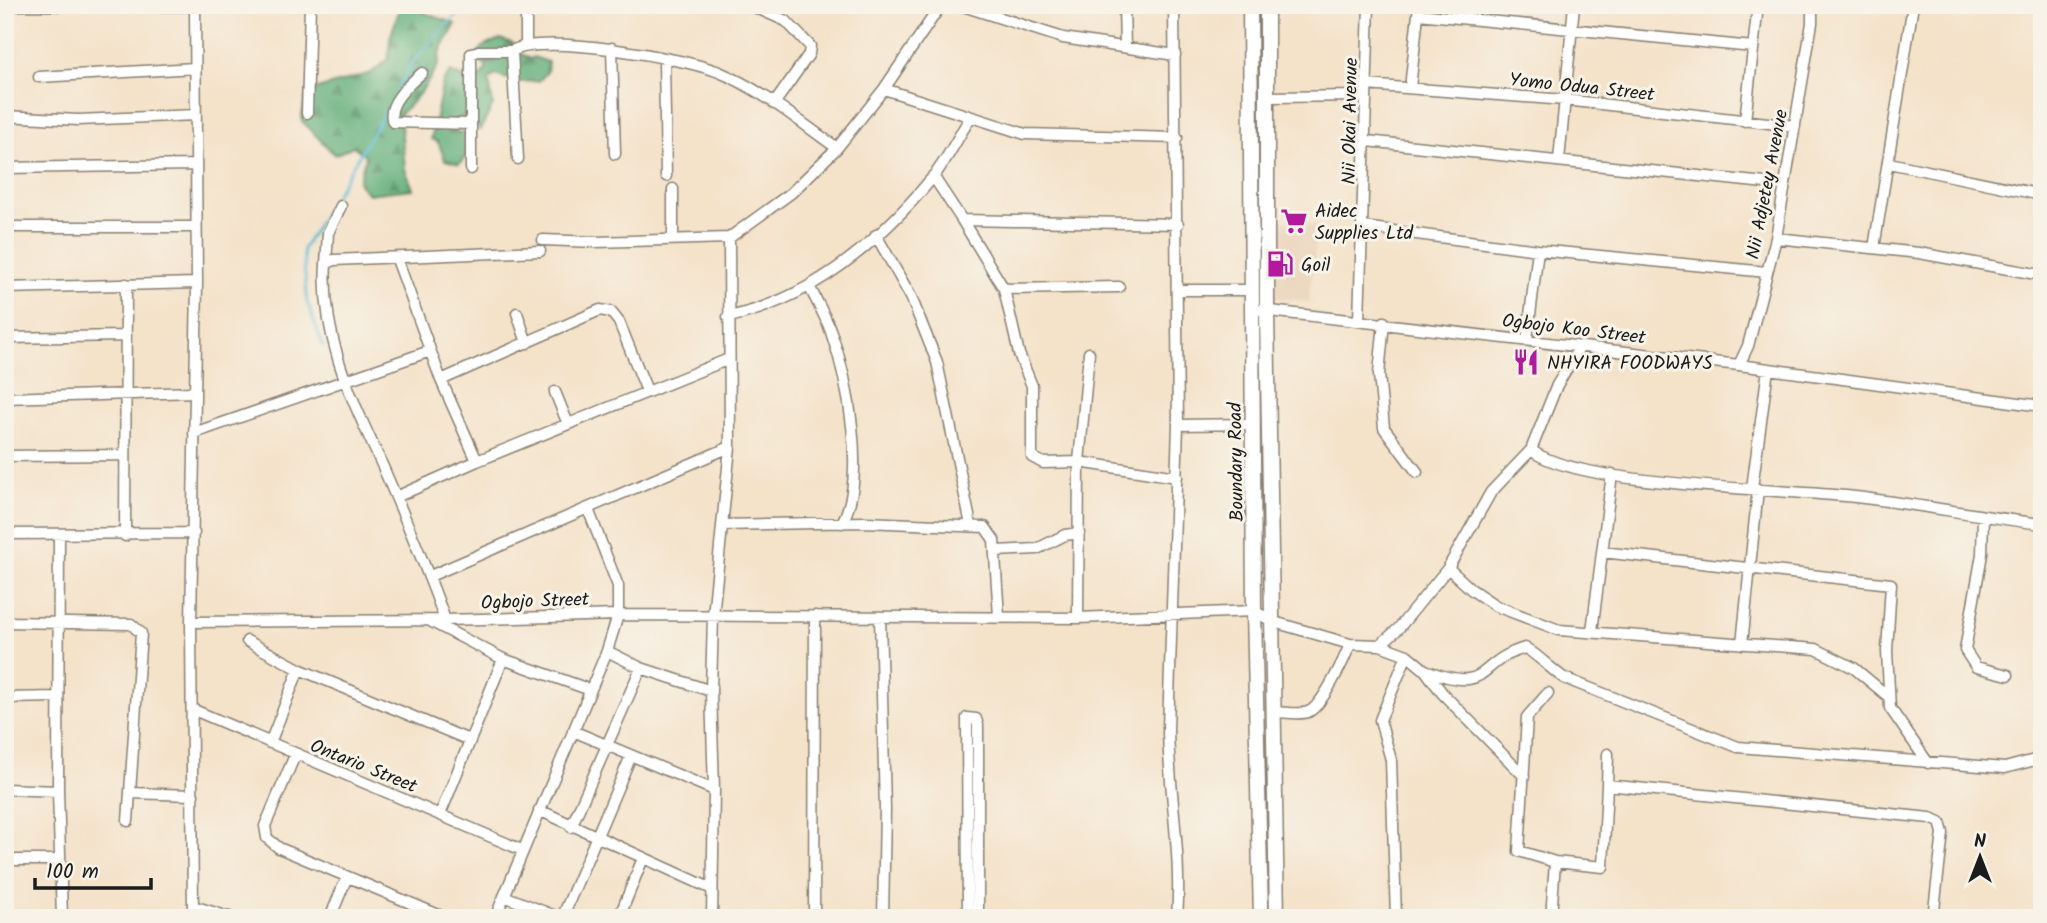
<svg xmlns="http://www.w3.org/2000/svg" width="2047" height="923" font-family="Kalam,sans-serif">
	<style>
		.built { fill: #ead2b8 }
		.forest { fill: url(#forest-firs); stroke: #3e654a; stroke-width: 2 }
		.lines { fill: none; stroke-linecap: round; stroke-linejoin: round }
		.stream { stroke: #57bad5; stroke-width: 2.5 }
		.minor-casing { stroke: #887f72; stroke-width: 13 }
		.major-casing { stroke: #887f72; stroke-width: 17 }
		.minor { stroke: #fff; stroke-width: 10 }
		.major { stroke: #fff; stroke-width: 14 }
		.labels { text-anchor: middle; stroke-width: 6; stroke-linejoin: round; paint-order: stroke }
		.street-label { font-size: 19px; fill: #1c1c1c; stroke: #f7f3e8 }
		.poi-label { font-size: 19px; fill: #1c1c1c; stroke: #f7f3e8; text-anchor: start }
	</style>
	<defs>
		<pattern id="forest-firs" width="22" height="20" patternUnits="userSpaceOnUse" patternTransform="scale(1.75)"><rect width="22" height="20" fill="#61ae78"/><path d="M5 1l3.5 6h-7zM16 11l3.5 6h-7z" fill="#4f8d62"/></pattern>
	</defs>
	<rect width="100%" height="100%" fill="#f7f3e8"/>
	<filter id="ink" filterUnits="userSpaceOnUse"><feTurbulence type="fractalNoise" baseFrequency=".0143" numOctaves="2"/><feDisplacementMap in="SourceGraphic" scale="14" xChannelSelector="R" yChannelSelector="G"/><feConvolveMatrix kernelMatrix="1 2 1 2 8 2 1 2 1" color-interpolation-filters="sRGB"/></filter>
	<filter id="wash" filterUnits="userSpaceOnUse"><feTurbulence type="fractalNoise" baseFrequency=".00686" numOctaves="4" result="noise"/><feDisplacementMap in="SourceGraphic" scale="28" xChannelSelector="R" yChannelSelector="G"/><feGaussianBlur stdDeviation="1.57" result="paint"/><feColorMatrix in="noise" values="0 0 0 0 0 0 0 0 0 0 0 0 0 0 0 0 0 1.4 0 .05"/><feComposite in="paint" operator="in"/></filter>
	<g filter="url(#wash)">
		<rect width="100%" height="100%" fill="#f4e2c9"/>
		<path class="built" d="M1273,219l45,7 -9,76 -36,-4z"/>
		<path class="forest" d="M401,5h19l5,8 31,11c-4,9 -10,16 -14,24 -3,5 -2,11 -4,17 -10,19 -22,35 -38,49l5,55 8,20 -45,5 -10,-12 8,-26 -13,-10 -18,9 -34,-35 6,-28 64,-19 17,-14 2,-21z
			M500,39l13,4 2,7 15,9 4,-2 14,5 -1,10 -8,9 -21,1 -23,-7 -6,5 4,25 -13,25 -10,-14h-7l-7,12 3,6 10,-7 -1,28 -9,9 -14,-4 -7,-18 -7,-3 12,-57 8,-10 16,8 13,-3 7,-9 -12,-12 9,-10z"/>
		<g class="lines">
			<path class="stream" d="M396,92l16,-29 54,-58
				M323,346l-16,-44 -4,-53 85,-142"/>
		</g>
	</g>
	<g filter="url(#ink)">
		<g class="lines">
			<g class="minor-casing">
				<path id="minor" d="M5,5l190,1
					M526,5v40
					M750,5l36,16 24,25 -1,8 -35,50
					M960,5l103,33 112,17
					M1124,5l1,42
					M1174,5l4,420 -10,304c1,64 14,124 9,189
					M1418,14l335,33
					M612,48l3,106
					M664,59l2,117
					M422,73c-12,10 -37,32 -29,49l78,2
					M39,77l156,-9
					M1366,85l199,15 230,26
					M1410,88l9,-83
					M884,89l141,45 152,4
					M1267,97l99,-1
					M307,113l3,-108
					M5,116l73,4 118,-5
					M1745,121l13,-116
					M1367,141l417,44
					M518,159l-6,-108c30,-18 173,7 207,21 42,17 81,50 118,76
					M1559,160l15,-155
					M1889,163l153,32
					M5,168l190,-3
					M471,169v-115l7,-3h34
					M933,176l29,44 216,4
					M962,220l42,69 15,65 13,32v71l11,6 36,-1 98,15
					M5,227h190
					M1363,227l175,23 229,22
					M876,235l35,62 26,65 34,163
					M1776,238l143,15 123,22
					M673,239v-50
					M543,240l53,2 133,-4 62,-45 46,-45 47,-59 57,-84
					M1874,248l39,-243
					M397,259l44,121 36,81
					M326,264l2,-31 13,-27
					M5,288l192,-5
					M810,288c7,14 16,29 21,44 17,48 36,145 11,191
					M1004,289l115,-2
					M1178,290h73
					M1261,310l478,55 303,41
					M517,313l10,30
					M728,317c83,-17 152,-76 205,-140 14,-17 25,-40 37,-59
					M1359,321l10,-316
					M1384,322l-5,52 5,54 33,44
					M5,338l120,-2
					M1527,340l11,-90
					M1739,365l9,-19 28,-108 36,-215v-18
					M441,380l159,-70 11,2 8,10 28,69
					M555,392l13,32
					M5,398l190,-6
					M1178,425l76,-1
					M194,433l236,-82
					M1531,450c45,36 249,39 315,46 66,7 130,20 196,28
					M5,456l119,-1
					M1752,488l16,-119
					M396,497l81,-36 252,-102
					M1983,517l-1,37 -17,96 11,17 32,8
					M722,525l143,-3 120,5 9,13 5,77
					M5,534l189,-1
					M59,535l-1,256 4,127
					M125,536l1,-252
					M996,551l41,-2 28,-14 14,-2
					M1602,552l289,32 -4,67 3,57 38,55
					M1448,568l24,22 24,16 63,24 257,19 38,19 35,29
					M430,576l300,-129
					M880,617l5,192 -2,109
					M1078,618l1,-156 10,-109
					M445,620c-18,-52 -40,-102 -62,-153 -30,-66 -62,-128 -57,-203l8,-4 206,-9
					M5,622l126,2 10,9 -13,188
					M191,622l254,-2 173,-5 460,3 176,-7 20,11 76,22 30,1 27,10 18,15 18,24 81,82
					M432,622l71,37 85,30
					M1592,631l20,-157
					M247,641l52,28 170,71
					M1742,644l16,-155
					M1380,645l18,-16 50,-61 43,-76 40,-42 26,-65 23,-38
					M607,651l34,17 70,23
					M1425,670c69,25 48,-7 100,-22 8,3 28,23 39,30l174,69 267,21 37,-10
					M1548,693l-21,24 -8,134 36,11 -4,56
					M5,698l53,-1
					M194,710l328,140
					M1274,712c10,0 25,3 34,0 14,-5 37,-54 42,-68
					M573,731l141,59
					M270,743l29,-74
					M295,755l-30,71 2,12 12,10 167,70
					M1607,785l1,-31
					M5,789l53,2
					M130,793l63,2
					M539,810l173,79
					M440,815l63,-156
					M571,827l70,-159
					M5,860h55
					M1555,862l48,5 4,-82 323,33 10,4 3,11 -10,85
					M504,896l56,22
					M193,906l39,12
					M193,918l-2,-296 6,-339 -2,-278
					M330,918l17,-41
					M495,918l112,-267 11,-36v-29l-30,-77
					M562,918l69,-162
					M619,918l24,-60
					M712,918l2,-128 -3,-99 2,-75 17,-169 -1,-209
					M814,918l1,-302
					M968,918l-1,-200 9,1 2,6v193
					M1396,918l-5,-158 -11,-40 27,-65"/>
			</g>
			<g class="major-casing">
				<path id="major" d="M1250,5l4,606 7,307
					M1267,5v306l10,607"/>
			</g>
			<use href="#minor" class="minor"/>
			<use href="#major" class="major"/>
		</g>
	</g>
	<defs>
		<g id="supermarket-bare" transform="scale(2.1)"><path d="M-6-5.5h2.5l.6 2H6L4.5 2H-2.5L-4.4-4H-6ZM-1.5 3.2a1.3 1.3 0 1 0 .1 0ZM3 3.2a1.3 1.3 0 1 0 .1 0Z" fill="#b5179e" stroke="#f7f3e8" stroke-width="2.5" paint-order="stroke"/></g>
		<g id="fuel-bare" transform="scale(2.1)"><path d="M-5.5-6h7V0h2V4h1.3V-2.5L3-4.5l.8-.8L6-3V5H2.5V1h-1V6h-7ZM-4.2-4.7v3.2H.2V-4.7Z" fill="#b5179e" stroke="#f7f3e8" stroke-width="2.5" paint-order="stroke"/></g>
		<g id="restaurant-bare" transform="scale(2.1)"><path d="M-5-6h1v4h1v-4h1v4h1v-4h1v5L-1.5 .5V6h-2V.5L-5-1ZM5-6V6H3V1.5H1.5Q1.5-4 5-6Z" fill="#b5179e" stroke="#f7f3e8" stroke-width="2.5" paint-order="stroke"/></g>
	</defs>
	<g fill-rule="evenodd">
		<use href="#supermarket-bare" x="1294" y="221"/>
		<use href="#fuel-bare" x="1280" y="264"/>
		<use href="#restaurant-bare" x="1526" y="362"/>
	</g>
	<g class="labels">
		<g class="street-label">
			<text transform="translate(1582 86) rotate(6)" y="7">Yomo Odua Street</text>
			<text transform="translate(1349 121) rotate(-89)" y="7">Nii Okai Avenue</text>
			<text transform="translate(1766 184) rotate(-79)" y="7">Nii Adjetey Avenue</text>
			<text transform="translate(1574 328) rotate(7)" y="7">Ogbojo Koo Street</text>
			<text transform="translate(1235 462) rotate(-91)" y="7">Boundary Road</text>
			<text transform="translate(535 600) rotate(-2)" y="7">Ogbojo Street</text>
			<text transform="translate(364 765) rotate(22)" y="7">Ontario Street</text>
		</g>
		<g class="poi-label">
			<text x="1315" y="217">Aidec<tspan x="1315" dy="22">Supplies Ltd</tspan></text>
			<text x="1301" y="271">Goil</text>
			<text x="1547" y="369">NHYIRA FOODWAYS</text>
		</g>
	</g>
	<rect width="2047" height="923" fill="none" stroke="#f7f3e8" stroke-width="28"/>
	<g transform="translate(1980 857)" stroke="#f7f3e8" stroke-width="5" paint-order="stroke">
	<path d="M0-5L12 26L0 18L-12 26Z" fill="#1c1c1c"/>
	<text y="-10" font-size="19" font-weight="bold" text-anchor="middle" fill="#1c1c1c">N</text>
	</g>
	<path d="M35 878v10h116v-10" fill="none" stroke="#1c1c1c" stroke-width="3.5"/>
	<text x="46" y="878" font-size="21" fill="#1c1c1c" stroke="#f7f3e8" stroke-width="5" paint-order="stroke">100 m</text>
</svg>
